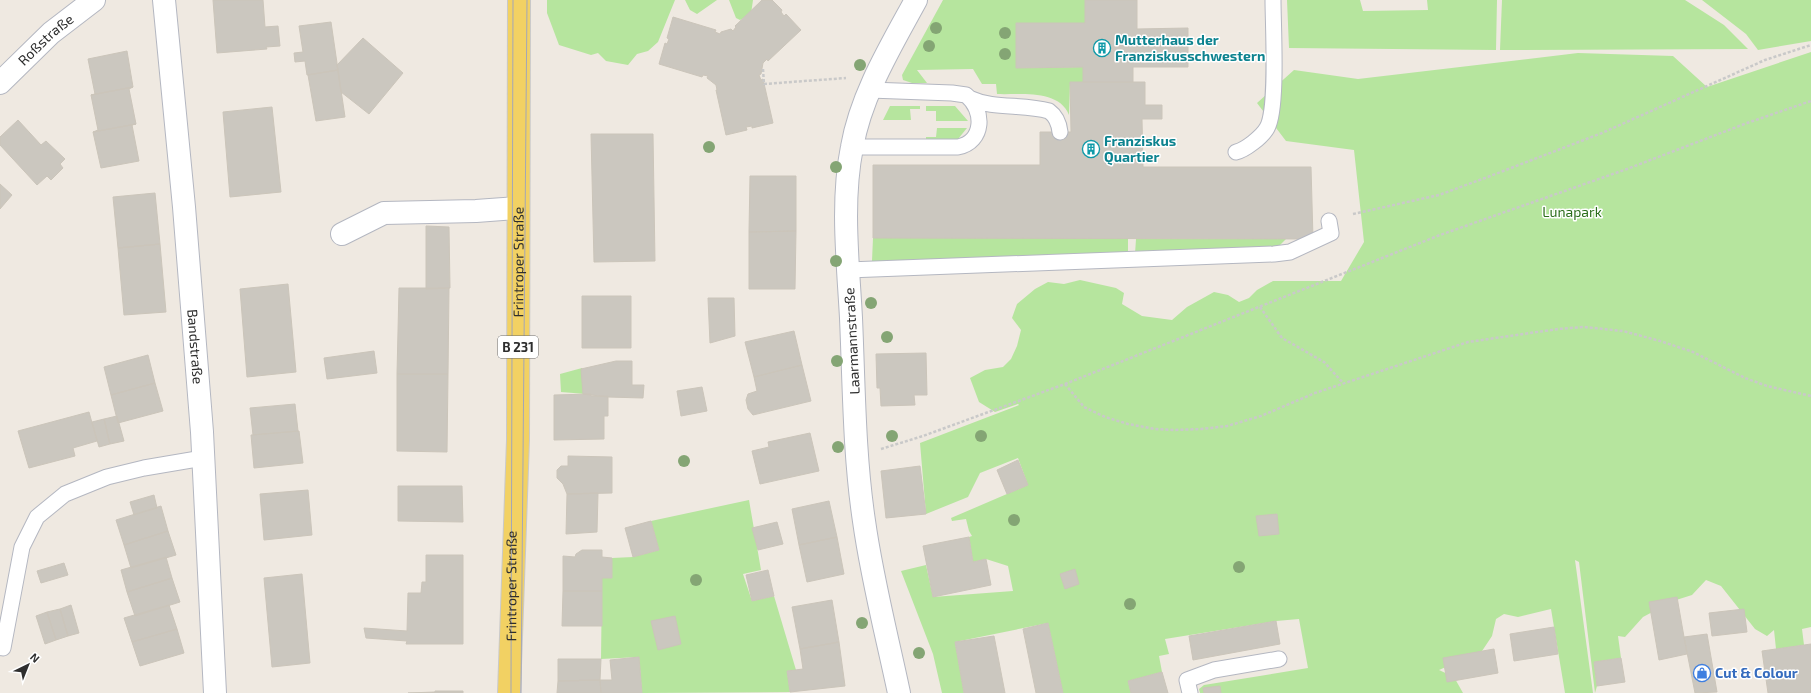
<svg xmlns="http://www.w3.org/2000/svg" width="1811" height="693" font-family="'Exo 2',sans-serif">
	<style>
		.green { fill: #b6e59e }
		.building { fill: #cbc7bf; stroke: #cbc5ba }
		.lines { fill: none; stroke-linecap: round; stroke-linejoin: round }
		.lane-casing { stroke: #b4b7c1; stroke-width: 17 }
		.street-casing { stroke: #b4b7c1; stroke-width: 24 }
		.primary-casing { stroke: #c9c9c9; stroke-width: 24 }
		.path { stroke: #c9c9c9; stroke-width: 2.5; stroke-dasharray: 3 2; stroke-linecap: butt }
		.lane { stroke: #fff; stroke-width: 15 }
		.street { stroke: #fff; stroke-width: 22 }
		.primary { stroke: #f2d163; stroke-width: 22 }
		.tram { stroke: #a3a6b8; stroke-width: 1 }
		.tree { fill: #84a574 }
		.labels { text-anchor: middle; stroke-width: 3; stroke-linejoin: round; paint-order: stroke }
		.shield { fill: #fff; stroke: #6d6d6d; stroke-width: 1 }
		.shield-label { font-size: 13px; font-weight: bold; fill: #2e2e2e }
		.street-label { font-size: 14px; fill: #2e2e2e; stroke: #fff }
		.culture-label { font-size: 14px; font-weight: bold; fill: #0d838f; stroke: #fff; text-anchor: start }
		.park-label { font-size: 14px; fill: #2c6e1b; stroke: #fff }
		.shop-label { font-size: 14px; font-weight: bold; fill: #366cbe; stroke: #fff; text-anchor: start }
	</style>
	<rect width="100%" height="100%" fill="#efe9e1"/>
	<path class="green" d="M547,0h128l-17,42 -10,9 -11,3 -9,11 -22,-4 -8,-8 -7,2 -32,-10 -12,-32z
		M685,0h32l-20,14 -7,-4z
		M729,0h24l-2,14 -11,6 -4,-2z
		M943,0h142v23h-69l1,45 66,-1v15l-13,1 -1,32c-10,-26 -49,-20 -72,-21l-1,-10h-14l-9,-15 -56,1 10,13h-15l-9,-3 -1,-5z
		M1287,0h73l3,11 65,-1 -1,-10h70l-1,50 -207,-2z
		M1502,0h183l39,25 24,24 -248,1z
		M1702,0h109v41l-53,9 -12,-16z
		M1811,52v575l-9,2 2,16 -28,4 -2,-19 -7,6 -12,-7 -34,-43 -15,-6 -14,15 -19,6 -30,16 -18,20 -7,-1 3,22 -27,4 3,24 -2,7 -16,-131 -4,-2 18,133h-28l-14,-84 -33,8 -14,-3 -8,5 -4,17 -10,15 -43,19 15,7 9,16h-263l-1,-4 5,-4 104,-17 -9,-49 -23,2 -111,18 4,15 -10,2 3,16 -34,9 3,12h-68l-15,-70 -93,19 9,51h-22l-9,-39 -32,-83 25,-6 7,32 80,-6 -5,-25 -22,-7 -13,3 -4,-25 3,-1 -3,-5 -3,-12 -14,2 -1,-3 77,-33 -10,-27 -38,15 -12,24 -42,17 -6,-71 99,-38 -1,-1 -23,8 -16,-10 -9,-24 15,-8 18,-3 8,-8 6,-13 4,-16 -9,-12 5,-14 18,-15 13,-7 16,2 16,-4 36,8 8,5 -2,11 20,12 30,4 15,-13 27,-15 14,3 11,7 10,-4 8,-8 16,-9h68l23,-39 -10,-92 -68,-9 -29,-38 37,-33 64,9 220,-26 95,3 34,31z
		M890,106h30v3h-10l1,11h-28z
		M926,106h29l13,15h-32v-10h-10z
		M937,128h30l-9,11h-32v-2h10z
		M873,238h255v16l-251,8 -5,-1z
		M1136,239h150l-8,8 -143,7z
		M582,368l4,26 -25,-2 -1,-18z
		M749,500l12,70 -18,4 9,27 22,-5 22,74 -9,1 3,21 -148,1 -3,-36 -38,2 1,-81h10v-20l21,-1 26,-7 -8,-29z"/>
	<path class="building" d="M213,0h50l2,27 13,-1 2,20 -14,1 1,2 -50,4z
		M762,0h10l10,10 -1,2 3,4 2,-2 15,16 -33,31 -1,-2 -4,4 -2,11 -2,1 2,5 2,-1 10,44 -21,5v-2l-6,1 1,3 -21,5 -10,-45h1l-1,-5 -9,-7 1,-2 -5,-1 -1,2 -43,-13 6,-21 2,1 2,-5 -2,-1 6,-21 43,13 -1,2 5,2 1,-2 10,-3 2,2 3,-4 -1,-1z
		M1085,0h52v29l51,-1v39h-55v15h-50v-15l-67,1v-45h69z
		M331,22l7,48 -31,5 -2,-14 -10,1 -1,-9 9,-1 -4,-26z
		M363,38l40,35 -34,41 -28,-22 -4,-27z
		M127,51l6,36 -42,8 4,-1 -7,-35z
		M338,70l7,47 -29,4 -8,-46z
		M1070,82h75v23h17v14h-20l1,48h168l2,72 -440,-1v-73h167v-33h31z
		M133,87l-4,2 7,35 -43,8 5,-2 -7,-35z
		M272,107l9,85 -51,5 -7,-85z
		M18,120l23,25 5,-4 19,18 -5,5 3,4 -12,12 -4,-4 -10,9 -37,-40v-8z
		M136,124l-4,1 7,36 -38,7 -8,-36z
		M591,134h62l2,127 -61,1z
		M750,176h46v55l-47,1z
		M0,184l12,11 -12,14z
		M155,193l5,51 -42,4 -5,-51z
		M426,226l23,1 1,61 -24,1z
		M796,231l-1,58h-46v-57z
		M160,244l6,68 -42,3 -6,-67z
		M288,284l8,88 -49,5 -7,-88z
		M399,288h50l-1,86h-51z
		M582,296h49v52h-49z
		M708,298h26l1,38 -25,7z
		M794,331l8,34 -48,12 -9,-35z
		M374,351l3,22 -50,6 -3,-21z
		M926,353l1,42h-13l1,10 -34,1 -1,-18h-3l-1,-34z
		M148,355l7,28 -44,12 -7,-28z
		M616,361h16v24h12l-1,13 -35,-1 -25,-3 -2,-25z
		M802,365l9,36 -58,14 -5,-6 -2,-9 2,-6 9,-3 -3,-14z
		M397,374h51l-1,78 -50,-1z
		M155,383l8,28 -45,12 -7,-28z
		M702,387l5,24 -26,5 -4,-25z
		M591,394v2h17v20h-4v23l-50,1v-45z
		M295,404l3,27 -45,4 -3,-27z
		M89,412l8,29 -24,7 2,8 -46,12 -11,-37z
		M117,416l7,25 -14,3 -6,-25z
		M104,419l6,25 -11,3 -7,-25z
		M299,431l4,32 -49,5 -3,-33z
		M810,433l9,38 -59,13 -8,-33 17,-4 -1,-5z
		M568,456l44,1v36l-45,1 -4,-10 -6,-6v-8l4,-4h7z
		M1018,460l10,25 -21,9 -10,-24z
		M920,466l6,48 -40,4 -5,-47z
		M398,486h64l1,36 -65,-1z
		M308,490l4,45 -48,5 -4,-46z
		M598,493l-1,39 -31,2 1,-40z
		M154,495l3,13 -23,7 -4,-13z
		M829,501l8,36 -38,8 -7,-36z
		M161,506l7,25 -44,14 -8,-25z
		M1277,514l2,20 -20,2 -3,-20z
		M651,521l8,29 -26,7 -8,-29z
		M777,522l6,22 -25,6 -6,-22z
		M168,531l8,24 -45,13 -7,-23z
		M837,537l7,37 -37,8 -8,-37z
		M969,537l4,25 13,-3 5,26 -58,12 -10,-51z
		M582,550h20v7l10,1v20h-10v13h-39v-35l12,1 1,-3z
		M426,555h37v89h-57l1,-3 -41,-3 -2,-10 43,3 1,-38h13l1,-11h4z
		M166,557l6,21 -45,14 -6,-22z
		M64,563l4,12 -27,8 -4,-12z
		M1075,569l4,15 -14,5 -5,-15z
		M768,570l6,26 -22,5 -6,-26z
		M302,574l8,89 -38,4 -8,-89z
		M172,578l8,24 -45,14 -8,-24z
		M563,591h39v35h-40z
		M1677,597l10,57 -28,6 -10,-58z
		M832,600l7,42 -39,7 -8,-42z
		M71,605l8,28 -11,3 -8,-27z
		M169,605l8,24 -45,13 -8,-24z
		M60,609l8,27 -12,4 -9,-28z
		M1744,609l3,23 -35,4 -3,-23z
		M47,612l9,28 -11,4 -9,-28z
		M675,616l6,28 -23,6 -7,-29z
		M1276,621l4,23 -87,16 -4,-24z
		M1048,623l15,70h-27l-13,-64z
		M1554,627l4,27 -44,7 -4,-27z
		M177,629l7,24 -44,13 -8,-24z
		M1707,634l10,58 -22,1 -11,-56z
		M994,636l11,57h-41l-9,-51z
		M839,642l6,44 -55,6 -3,-21 16,-2 -3,-20z
		M1811,644v49h-43l-6,-42z
		M1494,649l4,24 -51,9 -4,-24z
		M639,657l3,36h-41l-1,-13h12l-2,-20z
		M1621,658l4,24 -28,4 -3,-24z
		M558,659h43l-1,21 -42,1z
		M1162,672l6,21h-37l-3,-12z
		M600,680l1,13h-44l1,-12z
		M1220,686l1,7h-17l-1,-5z
		M435,691h28v2h-55l27,-1z"/>
	<g class="lines">
		<g class="lane-casing">
			<path id="lane" d="M969,98c26,12 53,5 80,13 7,5 10,12 11,21
				M851,147h107c26,-5 27,-37 8,-52l-14,-2 -82,-3
				M1236,152c9,-2 26,-15 31,-24 11,-19 6,-102 6,-128
				M848,270l426,-16 16,-2 41,-19 -2,-12
				M3,648l19,-101 15,-30 28,-23 42,-17 37,-9 59,-10
				M1190,693l-3,-13 27,-10 65,-11"/>
		</g>
		<g class="street-casing">
			<g id="street">
				<path id="s1" d="M164,0l20,207 18,225 13,261"/>
				<path id="s2" d="M0,83l51,-50 43,-33"/>
				<path d="M342,234l42,-21 92,-2 42,-3"/>
				<path d="M899,693c-12,-57 -27,-114 -35,-172 -10,-67 -10,-135 -13,-203 -3,-56 -10,-116 1,-171 9,-52 39,-101 64,-147"/>
			</g>
		</g>
		<g class="primary-casing">
			<g id="primary">
				<path id="s3" d="M509,693l9,-253 1,-440"/>
			</g>
		</g>
		<path class="path" d="M763,69l1,15 82,-6
			M1353,214l86,-19 46,-17 117,-45 163,-73 46,-15
			M1260,307l22,31 42,24 20,22
			M1065,384l19,23 21,10 23,7 27,5 18,1 29,-1 25,-3 34,-10 54,-23 153,-51 90,-13 26,-2 39,4 37,10 33,11 52,26 22,8 44,10
			M881,449l42,-13 142,-52 375,-149 187,-66 120,-46 64,-22"/>
		<use href="#lane" class="lane"/>
		<use href="#street" class="street"/>
		<use href="#primary" class="primary"/>
		<g class="tram">
			<path id="s4" d="M511,693l2,-693"/>
			<path d="M521,693l6,-693"/>
		</g>
	</g>
	<g class="tree">
		<circle cx="936" cy="28" r="6"/>
		<circle cx="1005" cy="33" r="6"/>
		<circle cx="929" cy="46" r="6"/>
		<circle cx="1005" cy="54" r="6"/>
		<circle cx="860" cy="65" r="6"/>
		<circle cx="709" cy="147" r="6"/>
		<circle cx="836" cy="167" r="6"/>
		<circle cx="836" cy="261" r="6"/>
		<circle cx="871" cy="303" r="6"/>
		<circle cx="887" cy="337" r="6"/>
		<circle cx="837" cy="361" r="6"/>
		<circle cx="892" cy="436" r="6"/>
		<circle cx="981" cy="436" r="6"/>
		<circle cx="838" cy="447" r="6"/>
		<circle cx="684" cy="461" r="6"/>
		<circle cx="1014" cy="520" r="6"/>
		<circle cx="1239" cy="567" r="6"/>
		<circle cx="696" cy="580" r="6"/>
		<circle cx="1130" cy="604" r="6"/>
		<circle cx="862" cy="623" r="6"/>
		<circle cx="919" cy="653" r="6"/>
	</g>
	<defs>
		<g id="building-ring" transform="scale(0.9)"><circle r="9.5" fill="#fff" stroke="#0f9aa8" stroke-width="1.5"/><path d="M-4-6H4V6H1V3H-1V6H-4ZM-2.5-4.3h1.7v1.8h-1.7ZM.8-4.3h1.7v1.8H.8ZM-2.5-1h1.7V.8h-1.7ZM.8-1h1.7V.8H.8Z" fill="#0f9aa8"/></g>
		<g id="shop-ring" transform="scale(0.9)"><circle r="9.5" fill="#fff" stroke="#3f7fe0" stroke-width="1.5"/><path d="M-5-2.5h2.3a2.7 3.5 0 0 1 5.4 0H5L5.5 6h-11ZM-1.5-2.5h3a1.5 2.3 0 0 0-3 0Z" fill="#3f7fe0"/></g>
	</defs>
	<g fill-rule="evenodd">
		<use href="#building-ring" x="1102" y="48"/>
		<use href="#building-ring" x="1091" y="149"/>
		<use href="#shop-ring" x="1702" y="673"/>
	</g>
	<g class="labels">
		<rect class="shield" x="498" y="336" width="40" height="22" rx="3"/>
		<g class="shield-label">
			<text x="518" y="352">B 231</text>
		</g>
		<g class="street-label">
			<text dy="5" stroke="none"><textPath href="#s2" startOffset="63">Roßstraße</textPath></text>
			<text dy="5" stroke="none"><textPath href="#s3" startOffset="431">Frintroper Straße</textPath></text>
			<text transform="translate(852 341) rotate(-93)" y="5">Laarmannstraße</text>
			<text dy="5" stroke="none"><textPath href="#s1" startOffset="348">Bandstraße</textPath></text>
			<text dy="5" stroke="none"><textPath href="#s4" startOffset="107">Frintroper Straße</textPath></text>
		</g>
		<g class="culture-label">
			<text x="1115" y="45">Mutterhaus der<tspan x="1115" dy="16">Franziskusschwestern</tspan></text>
			<text x="1104" y="146">Franziskus<tspan x="1104" dy="16">Quartier</tspan></text>
		</g>
		<g class="park-label">
			<text x="1572" y="217">Lunapark</text>
		</g>
		<g class="shop-label">
			<text x="1715" y="678">Cut &amp; Colour</text>
		</g>
	</g>
	<g transform="translate(28 665) rotate(43)" stroke="#ffffff" stroke-width="3" paint-order="stroke">
	<path d="M0-3L7 15L0 10L-7 15Z" fill="#2e2e2e"/>
	<text y="-6" font-size="11" font-weight="bold" text-anchor="middle" fill="#2e2e2e">N</text>
	</g>
</svg>
